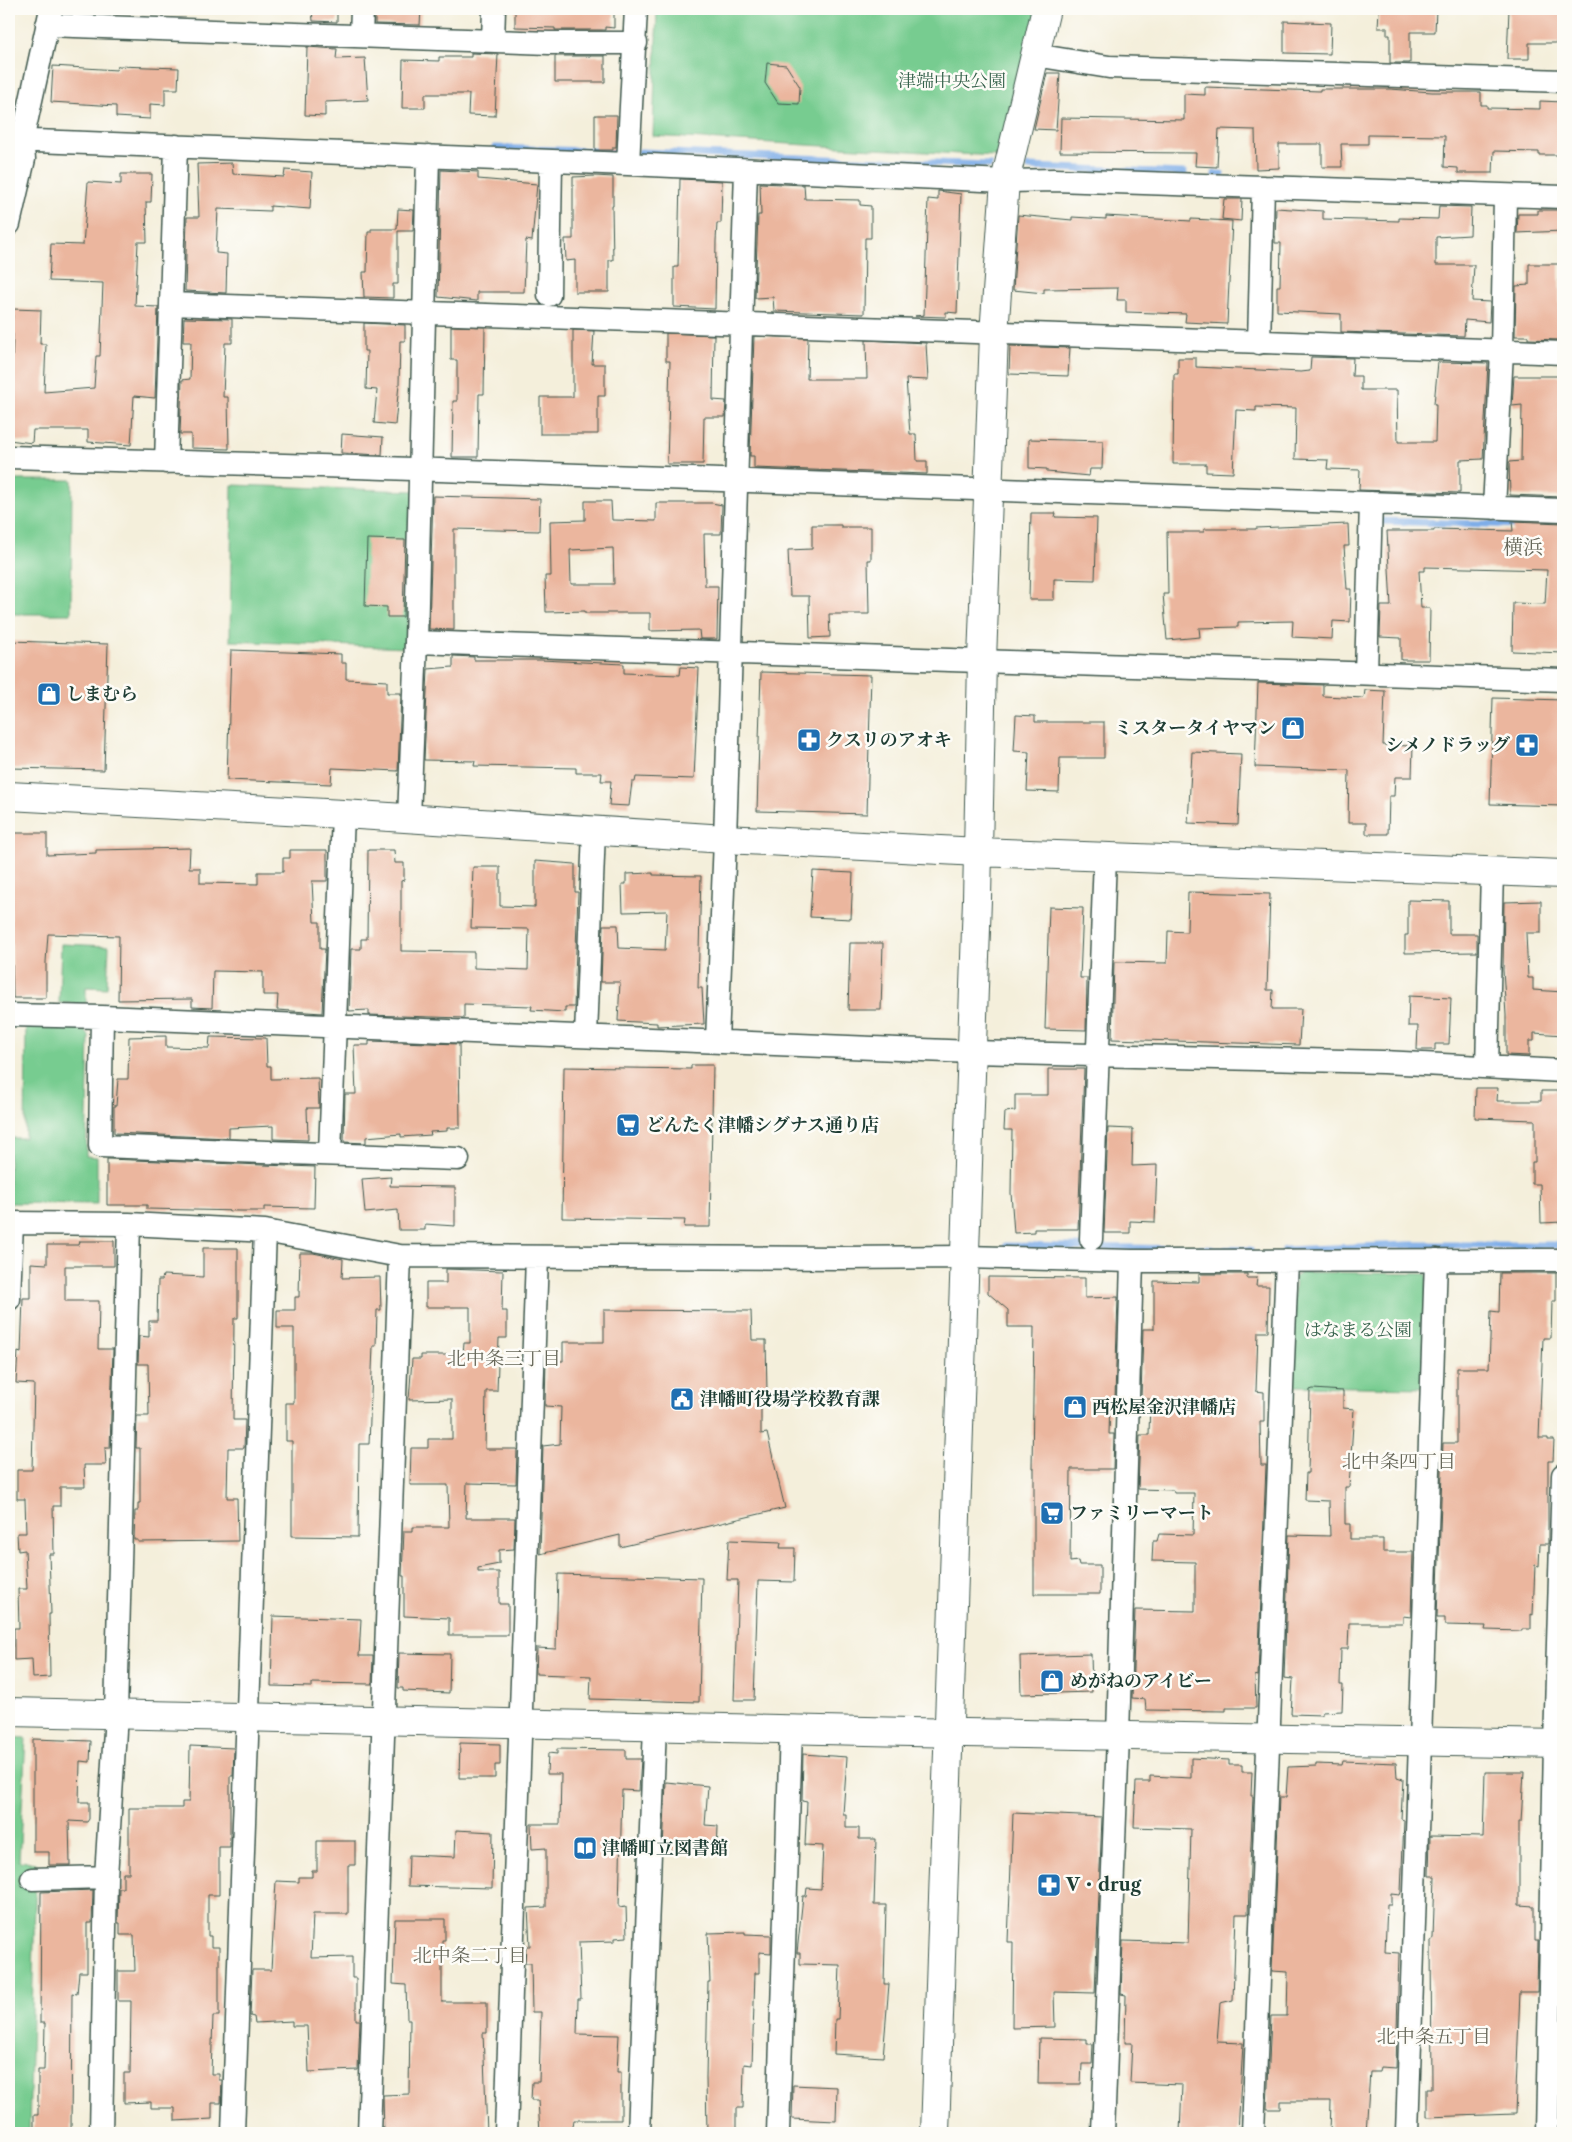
<svg xmlns="http://www.w3.org/2000/svg" width="1572" height="2142" font-family="'Libre Caslon Text','Noto Serif JP',serif">
	<style>
		.green { fill: #77cc90; stroke: #4b8462 }
		.lines { fill: none; stroke-linecap: round; stroke-linejoin: round }
		.stream { stroke: #7eade8; stroke-width: 7 }
		.building { fill: #ebb69e; fill-rule: evenodd }
		.street-casing { stroke: #3f584d; stroke-width: 25 }
		.secondary-casing { stroke: #3f584d; stroke-width: 30 }
		.street { stroke: #fff; stroke-width: 22 }
		.secondary { stroke: #fff; stroke-width: 28 }
		.labels { text-anchor: middle; stroke-width: 5; stroke-linejoin: round; paint-order: stroke }
		.park-label { font-size: 18px; fill: #35614b; stroke: #fdfcf7 }
		.poi-label { font-size: 18px; font-weight: bold; fill: #1f3d34; stroke: #fdfcf7; text-anchor: start }
		.neighbourhood-label { font-size: 19px; fill: #666759; stroke: #fdfcf7 }
		.quarter-label { font-size: 20px; fill: #666759; stroke: #fdfcf7 }
	</style>
	<rect width="100%" height="100%" fill="#fdfcf7"/>
	<filter id="ink" filterUnits="userSpaceOnUse"><feTurbulence type="fractalNoise" baseFrequency=".02" numOctaves="2"/><feDisplacementMap in="SourceGraphic" scale="10" xChannelSelector="R" yChannelSelector="G"/><feConvolveMatrix kernelMatrix="1 2 1 2 8 2 1 2 1" color-interpolation-filters="sRGB"/></filter>
	<filter id="wash" filterUnits="userSpaceOnUse"><feTurbulence type="fractalNoise" baseFrequency=".0096" numOctaves="4" result="noise"/><feDisplacementMap in="SourceGraphic" scale="20" xChannelSelector="R" yChannelSelector="G"/><feGaussianBlur stdDeviation="1.12" result="paint"/><feColorMatrix in="noise" values="0 0 0 0 0 0 0 0 0 0 0 0 0 0 0 0 0 1.4 0 .05"/><feComposite in="paint" operator="in"/></filter>
	<g filter="url(#wash)">
		<rect width="100%" height="100%" fill="#f4efdb"/>
		<path class="green" d="M657,9h389l-35,148 -358,-21z
			M9,480h63l-1,134h-62z
			M232,485l182,6 -7,157 -177,-7z
			M61,944l48,2 -2,42 -21,-1v17l-27,-1z
			M26,1023l53,2 10,11 -3,120 11,1v47l-88,-1v-65h16z
			M1301,1272l126,2v114l-138,-2 6,-109z
			M9,1737l17,1 -7,123 17,2 -7,270h-20z"/>
		<g class="lines">
			<path class="stream" d="M495,148l122,4
				M641,152l348,13
				M1029,167l155,6
				M1215,174h6
				M1379,521l141,4
				M1006,1246l244,4
				M1284,1250l124,-5h155"/>
		</g>
		<g id="blocks">
			<path class="building" d="M312,9h25v13l-24,-1z
				M375,9h46l-1,16 -45,-1z
				M515,9h99v19l-9,-1v3h-50v-2l-40,-1z
				M1379,9h57l-1,23h-25v31h-20v-28h-3v-7h-9z
				M1509,9h54v34h-34v16h-22z
				M1284,21l47,2 -1,31 -46,-1z
				M307,47l30,2 -1,10 29,-1 3,42 -43,2v14l-20,-1z
				M471,53l27,1 -3,62 -27,-1 1,-21h-44v14h-23l1,-48 36,1v-4h32z
				M555,56h50v26h-50z
				M767,63l19,2 14,22 -1,17 -21,-1 -13,-20z
				M53,66l64,4 1,-4 61,2 -1,21h-13v16l-15,-1v15l-34,-2v-11l-65,-4z
				M1047,73h13l-4,57 -22,-1z
				M1205,87l115,4v-2h70l42,3h49v13h6v3l53,1v-8l23,1v53h-24v-3l-45,-1 -1,22h-35v-5l-14,-1 1,-31 -77,-1v9h-27l1,23h-20v-23h-43v24l-23,1 -1,-39 -36,-1 -2,38 -22,-1 1,-13 -136,-1 1,-34 123,2v-26l21,1z
				M595,115h22l-1,32h-3v3h-18z
				M232,163l1,11 51,3 1,-7 27,2 -2,37 -40,-3v5l-52,-2 -2,44 11,1 -1,39 -41,-2 2,-74h12l-2,-53z
				M441,170l37,2v7l59,5 -5,57 -6,-1 -2,52h-47v9l-39,-4z
				M121,174h31l-1,28h-5l1,40h-9l-3,64 23,1 -3,91 -21,-2 -3,49 -43,-3v-12h-55l-1,13 -23,-3v-67h3l1,-39h-1l1,-25 28,1 -1,34h6l-2,48 50,-4 2,-32h4l3,-73 -54,-2 2,-37 32,1 5,-63 33,2z
				M595,176l18,1v29h-1l1,54h-4v32h-34v-32l-9,1 -1,-22h8v-62z
				M680,179l42,2 -1,42h-4l-1,18 -1,68 -41,-2v-40h4z
				M760,183l44,2 1,14 55,1v5l11,1v32h-6l-1,76 -90,-3 -1,-14 -18,1 3,-83h3z
				M938,191l23,3 -4,119 -11,-1v5l-31,-1 9,-1 4,-116 10,1z
				M1224,199h18l-1,22 -19,-2z
				M1439,206l32,1 -1,28 -34,2v28h38l-2,36 18,1 -1,20 -24,-2 -1,16 -123,-4v-18l-64,-3v-25h3l1,-43h-6l1,-35 47,3v8l76,2v-3l39,1z
				M398,209l16,1 -1,21h-15v53h-5v14l-29,-1 -1,-25h4l1,-40h3v-3h26z
				M1538,210h25v21l-46,2 1,-19h20z
				M1018,215l54,5v-3l34,2v-3l85,5v-2l41,2 -5,103 -42,-2 1,-8 -60,-2v-12h-9l1,-12 -74,1v4l-31,-3z
				M1529,264h30l1,76 -32,-1v-3h-13l1,-50 13,-1z
				M184,318l48,1v24h-7l-2,54h5l1,52 -38,-1v-14h-11l2,-54 8,-1 1,-37h-8z
				M364,323l41,2v16h-5l-1,43 -4,41 -21,-2 3,-33 -11,-1 1,-38h-3z
				M451,326l34,1 -1,67h-5l-1,63h-26l1,-56h4v-41h-6z
				M573,330l21,1 -2,33h13v32h-7v38h-58v-37h33z
				M666,333l48,2 -1,65 13,1 -1,16h-21l-1,47h-36l3,-103h-4z
				M754,336l54,2 -1,41h60l-1,-39 60,3 2,37 -22,-1 4,55h6l1,27h10v13l-173,-6v-12h-4z
				M1010,346l60,2 -2,28 -59,-2z
				M1311,357l42,1 -1,18h9v14h36l1,52h37l1,-38h-2l4,-42 50,1 -5,96 -23,1v33l-101,-3 1,-20 -33,-1 1,-9 -33,-1 1,-51 -40,-1v4l-20,-1 -3,63 -27,-1v-8h-33l1,-90h4v-16h18v9l105,5 9,-1z
				M1514,376h48l1,121 -53,-2 -1,-33 12,-1 1,-56 -10,1z
				M342,434l41,3 -1,18 -41,-2z
				M1029,439l74,2 -1,28h-12l-1,7 -42,-4v-3l-18,-1z
				M433,496l107,3 -1,32 -85,-2v101l-25,-1z
				M585,501h26l1,19 44,1v-18h56l10,2 -1,29h-17l1,52h13l-1,53h-17l-1,-9 -49,1v-18h-65v-2l-39,1 -1,-36h6l-1,-55 35,-1zM613,548l1,36h-43l-1,-34z
				M1031,513h25l-1,4 42,1 -2,62 -41,-1v21h-25z
				M1512,521l51,2v130l-51,-2 1,-48 32,1 2,-34 -122,-3v4h-6l2,37h9l-1,52h-28v-22l-21,-1 1,-31h10l-4,-75h47v-2l79,2z
				M1348,524l1,22h-5l3,43h4l-1,33 -17,-1 -1,18 -40,-2 1,-16 -55,1v5l-39,1 1,9 -33,3 -4,-46h5l-1,-62h37v-3h52v-1z
				M812,525h29v2h30v33h-3l1,54h-40l1,23 -20,1 -1,-42h-19l-2,-46 24,-1z
				M367,539l38,1 -2,77h-16v-10l-22,-1z
				M9,641l99,3 -4,126 -95,-2z
				M231,650l110,4v9h5v16l41,2v12h14l-3,78 -66,-3 -1,16 -104,-4z
				M453,656l21,1v3h67l83,4v9l56,2 1,-8 18,1 -5,111 -58,-2 -1,5h-3l-3,24 -20,-1 2,-24h-10l1,-8h-26v-5l-102,-2 1,-5 -51,-1 4,-91 25,-2z
				M761,672l110,3 -4,139 -110,-3z
				M1258,683l65,2v11l41,2 1,-8 20,1 -2,54 30,1 -1,31h-17l-1,19h-5l-1,38h-22v-11h-18l1,-53 -94,-3z
				M1493,698l70,2v106l-73,-2z
				M1016,715l19,1v6h69v36h-44l-1,34 -32,-1 2,-39 -15,-1z
				M1192,752l49,2 -3,71 -50,-2z
				M9,833h38v22l49,-2v-3l94,-2 -1,20h11v15l58,1v-12h25v-14h7v-8h37v31h-15l2,41h6v27h5l-3,64 -45,-3 1,-15h-15v-23l-50,-1 -1,37 -20,-1v-8l-74,1 1,-64 -71,-2 -2,28v36h-33z
				M368,850h26l1,13h9v17l-3,1v70l73,1v16l54,2 1,-41 -58,-1 2,-61h27v39l35,1v-46l40,3v28h3l-4,115h-9v5l-34,-2 1,-4 -68,-2v14l-95,-3v-5l-20,1 2,-62h10v-10h6z
				M813,871l40,2 -2,46 -41,-2z
				M653,873v2l48,1 -3,112h4l2,36 -47,2v-3l-39,-2 2,-39h-19l2,-57h15l1,23 46,2 2,-39 -44,1 -1,-28h4v-10z
				M1188,892l82,2 -3,96h6l-1,19h29l-2,36 -187,-6 2,-77 53,1 1,-32 19,1z
				M1408,900l41,1v33h28v18l-72,1v-18h3z
				M1541,901v32h-15l2,45h5v12l30,2v43l-29,-2v8h-5v15l-23,-1v-40l-3,-45 1,-68z
				M1049,907l34,1 -3,70h7l-1,52 -41,-1z
				M850,943h33l-2,67h-33z
				M1409,996l42,2 -2,46h-14v6h-18l1,-24h-10z
				M166,1036v11l43,1 1,-11 56,1 1,28h4v13l47,-1 1,30h-12l1,32 -35,-1v-13l-44,2v10l-115,-5v-27h2l2,-27h10l1,-42z
				M369,1041l90,3 1,84h-13v3l-17,1 1,3 -30,2v-3l-35,3v6l-22,-1 1,-48h11l-2,-49h15z
				M691,1065h22l-3,162h-26l1,-7 -123,-2 2,-151 127,2z
				M1048,1069h36l-6,160h-44v3l-20,1 -3,-40 1,-63h-8l1,-18 10,-1v-16h33z
				M1476,1088h22l-1,13h44v-10h22v131l-22,1 -1,-39h-8v-22h3v-42l-60,-2z
				M1108,1128l25,1 -1,37 25,-1 -2,57 -25,-1v12h-26z
				M107,1159l208,8 -1,41 -50,-1v4h-24l-93,-2v-4h-40z
				M391,1177l-1,9 65,1v39l-30,-2v6h-26l-1,-20 -33,3 -3,-34z
				M80,1241h34v25h-49v35h34l-1,48h15l-3,99h-5l1,17h-22l1,22h-25v19h-7l1,48h-5l2,60h-2l1,63 -17,1 -1,-19 -18,1v-32h5l-1,-39h9l-2,-39 -7,1 -1,-18h9l-1,-34h-8v-29h15l2,-86 -18,-1 2,-31 3,1 2,-55h8v-35l16,1v-19h32z
				M203,1248h35v70h-4l-1,102h12l-1,28h-16l-1,50h10l1,43 -100,1v-2h-4l1,-29h3v-8h2v-55h-4l1,-32h12l-1,-52h-10l1,-28 10,1v-16h8l1,-41h4l1,-5 40,2z
				M300,1253h13l30,6 -1,19 38,-1 1,33h-4l-1,36h-3l-4,98h-10l-1,93 -66,-1v-95h-6v-38h8v-75h-17v-18h18v-13h4z
				M446,1269l57,2 -1,40h5v27h-8l-2,53h-11l-1,58h32l-1,35 -49,-1 -1,35h49l-1,31 -15,1v14l-21,4v4h21v32h9v31h-59v-17l-45,-2v-40h-2l2,-45h9v-4h36l-1,-42h-38l1,-37h17v-9h24v-40l-43,1 3,-41h9v-4h42l1,-12h6v-36h-44v-24h20z
				M1500,1273h56v28h-4l-1,37h-8l-4,100h9v2h6l-1,21h-5v83h-8l-1,22 -4,-1 -2,50 -2,-1v15h-9v2l-37,-1 1,-4 -41,-1v-7h-8l6,-175h14v-75h32l2,-57 8,1z
				M1199,1274h48v4h10l-1,8h13l-1,46h-10l-2,59 8,1v30h-4l1,43h5l-8,211 -3,-1 1,33h-30v3l-80,-1 -1,-11 -13,-1 3,-88 60,1v-49l-43,-1 1,-20h4l2,-7 34,1 1,-42h-20l-1,-3 -35,-1 2,-54h9l1,-36h-9l2,-70h11v-48l45,1z
				M988,1277l97,1v20l33,-1 -3,101h-5l-1,36h5l-1,35h-42l-1,93 8,-1 1,4h21v29h-66v-126h-2l2,-141h-26v-17l-20,-17z
				M604,1310l147,1 1,29h14l1,53 -6,-1v42l6,-1 18,75 -165,39v-12l-80,19 3,-108 17,-2 1,-37 -16,-1 1,-45h17v-19h41z
				M1313,1389l30,2v17l11,1 -5,78h-4v37h5v15h33v13h30l-2,65 -8,-1v7h-54l-1,26h-7l-1,36h3l-1,26 -20,1v3l-31,-1 2,-35 -9,-1 5,-143 41,1 -1,-35 -24,-1 1,-27h2l2,-83z
				M729,1540l52,2 -1,6h15l-1,34 -36,-1 -4,119h-20l4,-120h-11z
				M558,1574l144,4 -3,124 -109,-3 1,-23 -55,-2 1,-26 19,1z
				M273,1616l88,3 -2,37h14l-1,28 -60,-1v4l-41,-1z
				M399,1653l51,1 -1,39 -46,-2v-3h-5z
				M1091,1654l1,38 -71,2 -1,-38z
				M33,1739l58,2 -1,21 -10,-1 -1,41h10v17l-2,3 -18,-1 1,44h-21v-13h-16z
				M460,1743l40,1v21h-5v13h-36z
				M190,1746l44,2 -1,28h-3v71h-11v48h-11v41h3v11h8v69h-6l-2,58h8v6h3l-1,23h-9v16l-37,2v-13h-24v-6l-27,1v-30h6l1,-72h-13v-30h17l-1,-36h-14v-12h-2l1,-35h4v-15h6v-65h53v-6h7z
				M557,1749l69,1v9h15l-2,32 -17,-1 -3,117 7,-1 1,31 -12,1v3l-36,1 2,57h-3l-1,35 42,1 -2,37h4v48h-47l-2,13h-32l-2,-33h-7l1,-18h7l2,-70h-9l-1,-49h-6l1,-17h4l-2,-38 18,-1v-59l-14,1 -1,-25h29l1,-50h-14l1,-21 9,1z
				M803,1754l44,3 -4,57h3v14h13v11h17l-2,66h12l-2,79h5l-6,73 -49,-3 1,-35h3l2,-54 -40,-1v-11h-3l6,-57h3l1,-8 14,1 2,-43 -18,-1 2,-43 -5,-1z
				M1191,1758l38,2v5h13v7h10l-1,24h2l-5,118h-12l-3,86 -13,3 -3,39 26,1 -5,90h-58l2,-48 -52,-2 2,-40h-7l1,-48 -5,-1 2,-53 65,2 3,-114 -57,-2 2,-45h14v-6l41,2z
				M1343,1761l53,2 1,14 6,2 -2,40 3,1 -3,72 -1,3 -9,-1v10h-4l-2,48 14,1 -3,115 -16,-1 -1,5h-9l-4,61h-36l1,-32h-51v8h-13l4,-93h16l1,-44 -16,-1 7,-174h7l2,-30 28,-1v-2l26,1z
				M1485,1772h39l-3,50h-2v83l15,1v35h4l-1,51h-17l-5,122 -88,3v-28h5l-1,-147 2,-4 2,-62h-6l1,-40 53,1z
				M666,1782l42,4 -3,39 13,1 -1,26 -54,-2z
				M1013,1813l89,4 -7,176 -41,-1 1,35 -43,1 1,-86h-5z
				M456,1830l37,2 -1,56 -84,-2 1,-31 46,2z
				M317,1841h38v24h-7v49h-35l-2,44 41,-1v21h4v42h4l-2,50 -49,2 -2,-46h-15v-5l-37,2 -1,-6 -4,-1 2,-46h19l5,-89 23,1v-5h13v-6h5z
				M93,1890l-1,33h-5v49h-8l-2,22 -5,-1 -1,140h-37v-18h4v-45h6l1,-47h-5l1,-131z
				M395,1919h50v21h-3v62h45v31h-4l4,100h-103l-1,-38 26,-1 1,-75h-3l-1,-34 -13,-1z
				M745,1932v2l26,1v18l-12,-1v21h-4l-3,92 -8,-1 -1,44h-7v25h-29l-1,-56 2,-95h2l-2,-49z
				M1039,2038l48,1v5h6l-1,20h-10l-1,20h-43z
				M793,2085l44,2 -1,34 -44,-2z"/>
		</g>
	</g>
	<g filter="url(#ink)">
		<use href="#blocks" fill-opacity="0" stroke="#3f584d" stroke-width="1"/>
		<g class="lines">
			<g class="street-casing">
				<path id="street" d="M47,25l502,18h87
					M361,36l1,-27
					M493,41l1,-32
					M1035,55l74,12 454,14
					M9,140l619,24 377,17 49,-1 509,17
					M628,164l8,-155
					M9,224l15,-65 -2,-18 29,-132
					M549,295l2,-134
					M171,304c464,14 928,32 1392,49
					M1259,343l4,-156
					M9,457l347,10 1207,43
					M166,462l10,-316
					M1494,508l8,-157 3,-155
					M416,642c382,14 765,25 1147,38
					M1366,673l5,-170
					M409,818l7,-176 12,-486
					M9,1015l93,2
					M586,1036l8,-206
					M717,1041l8,-202 21,-669
					M1487,1067l5,-196
					M330,1153l13,-339
					M458,1159l-358,-13 2,-129 870,35 411,10 180,9
					M9,1223l120,1 136,7 135,25 441,2 124,-1 167,4 431,-1
					M1091,1239l14,-382
					M9,1299l3,-76
					M32,1879l74,-2
					M101,2133l5,-256 10,-163 13,-490
					M233,2133l32,-902
					M369,2133l31,-877
					M506,2133l31,-876
					M639,2133l16,-407
					M778,2133l13,-403
					M1103,2133l15,-397 14,-475
					M1253,2133l34,-873
					M1407,2133l29,-873
					M1547,2133l8,-389 8,-269"/>
			</g>
			<g class="secondary-casing">
				<path id="secondary" d="M9,796l334,18 382,25 254,13 584,22
					M9,1712l901,20 653,12
					M935,2133l42,-1234 5,-239 12,-326 11,-153 41,-172"/>
			</g>
			<use href="#street" class="street"/>
			<use href="#secondary" class="secondary"/>
		</g>
	</g>
	<defs>
		<g id="shop-square" transform="scale(1.25)"><rect x="-9" y="-9" width="18" height="18" rx="4" fill="#1f6fb2" stroke="#fdfcf7"/><path d="M-5-2.5h2.3a2.7 3.5 0 0 1 5.4 0H5L5.5 6h-11ZM-1.5-2.5h3a1.5 2.3 0 0 0-3 0Z" fill="#fff"/></g>
		<g id="pharmacy-square" transform="scale(1.25)"><rect x="-9" y="-9" width="18" height="18" rx="4" fill="#1f6fb2" stroke="#fdfcf7"/><path d="M-2-6h4v4h4v4h-4v4h-4v-4h-4v-4h4Z" fill="#fff"/></g>
		<g id="supermarket-square" transform="scale(1.25)"><rect x="-9" y="-9" width="18" height="18" rx="4" fill="#1f6fb2" stroke="#fdfcf7"/><path d="M-6-5.5h2.5l.6 2H6L4.5 2H-2.5L-4.4-4H-6ZM-1.5 3.2a1.3 1.3 0 1 0 .1 0ZM3 3.2a1.3 1.3 0 1 0 .1 0Z" fill="#fff"/></g>
		<g id="civic-square" transform="scale(1.25)"><rect x="-9" y="-9" width="18" height="18" rx="4" fill="#1f6fb2" stroke="#fdfcf7"/><path d="M-.6-6.5H3V-4.5H.6V-3L4-1V1h2V6H-6V1h2V-1L-.6-3ZM-1.2 2.5V6h2.4V2.5Z" fill="#fff"/></g>
		<g id="library-square" transform="scale(1.25)"><rect x="-9" y="-9" width="18" height="18" rx="4" fill="#1f6fb2" stroke="#fdfcf7"/><path d="M-6-4Q-3-5.5-.7-3.5V5Q-3 3-6 4ZM6-4Q3-5.5 .7-3.5V5Q3 3 6 4Z" fill="#fff"/></g>
	</defs>
	<g fill-rule="evenodd">
		<use href="#shop-square" x="49" y="694"/>
		<use href="#shop-square" x="1293" y="728"/>
		<use href="#pharmacy-square" x="809" y="740"/>
		<use href="#pharmacy-square" x="1527" y="745"/>
		<use href="#supermarket-square" x="628" y="1125"/>
		<use href="#civic-square" x="682" y="1399"/>
		<use href="#shop-square" x="1075" y="1407"/>
		<use href="#supermarket-square" x="1052" y="1513"/>
		<use href="#shop-square" x="1052" y="1681"/>
		<use href="#library-square" x="585" y="1848"/>
		<use href="#pharmacy-square" x="1049" y="1885"/>
	</g>
	<g class="labels">
		<g class="park-label">
			<text x="952" y="87">津端中央公園</text>
			<text x="1358" y="1336">はなまる公園</text>
		</g>
		<g class="poi-label">
			<text x="66" y="700">しまむら</text>
			<text x="1276" y="734" text-anchor="end">ミスタータイヤマン</text>
			<text x="826" y="746">クスリのアオキ</text>
			<text x="1510" y="751" text-anchor="end">シメノドラッグ</text>
			<text x="646" y="1131">どんたく津幡シグナス通り店</text>
			<text x="700" y="1405">津幡町役場学校教育課</text>
			<text x="1092" y="1413">西松屋金沢津幡店</text>
			<text x="1070" y="1519">ファミリーマート</text>
			<text x="1070" y="1687">めがねのアイビー</text>
			<text x="602" y="1854">津幡町立図書館</text>
			<text x="1066" y="1891">V・drug</text>
		</g>
		<g class="neighbourhood-label">
			<text x="504" y="1365">北中条三丁目</text>
			<text x="1399" y="1468">北中条四丁目</text>
			<text x="470" y="1962">北中条二丁目</text>
			<text x="1434" y="2043">北中条五丁目</text>
		</g>
		<g class="quarter-label">
			<text x="1523" y="554">横浜</text>
		</g>
	</g>
	<rect width="1572" height="2142" fill="none" stroke="#fdfcf7" stroke-width="30"/>
</svg>
